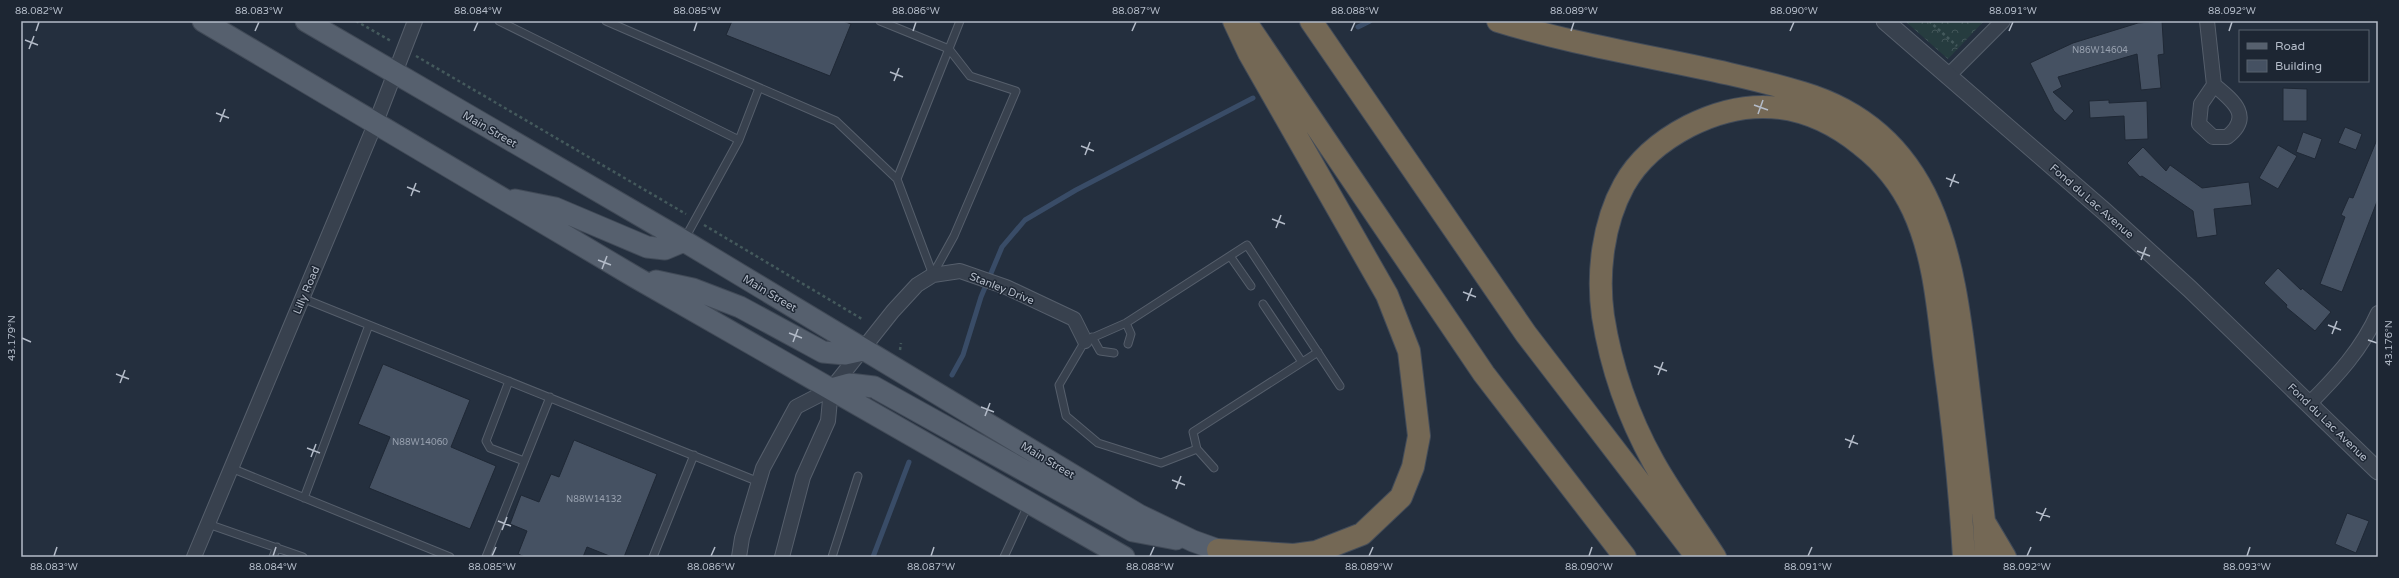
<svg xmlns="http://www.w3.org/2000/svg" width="2399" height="578" font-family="'Varela Round',sans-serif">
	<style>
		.park { fill: url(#park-crowns) }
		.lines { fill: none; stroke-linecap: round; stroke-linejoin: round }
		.stream { stroke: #394c67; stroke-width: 5 }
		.building { fill: #455162; stroke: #1f2835 }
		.service-casing { stroke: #565f6c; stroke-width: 9 }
		.minor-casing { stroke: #565f6c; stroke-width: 16 }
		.tertiary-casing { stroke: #565f6c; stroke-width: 19 }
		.primary-casing { stroke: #414a57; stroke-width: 23 }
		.motorway-casing { stroke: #434c59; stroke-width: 24 }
		.path { stroke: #44595c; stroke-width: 2.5; stroke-dasharray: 3 3; stroke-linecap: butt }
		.service { stroke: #38414e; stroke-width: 7 }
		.minor { stroke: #38414e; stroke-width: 14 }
		.tertiary { stroke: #38414e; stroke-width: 17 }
		.primary { stroke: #56606e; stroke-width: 21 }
		.motorway { stroke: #746855; stroke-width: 22 }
		.ticks { fill: none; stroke: #b4bcc9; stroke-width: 1.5 }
		.labels { text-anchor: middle; stroke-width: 3; stroke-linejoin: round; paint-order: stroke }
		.number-label { font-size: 9px; fill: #98a1af }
		.street-label { font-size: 11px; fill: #b4bcc9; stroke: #1d2633 }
		.neatline { fill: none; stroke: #b4bcc9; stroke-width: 1.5 }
		.ticks-label { font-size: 10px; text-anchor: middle; fill: #b4bcc9 }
	</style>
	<defs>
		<pattern id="park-crowns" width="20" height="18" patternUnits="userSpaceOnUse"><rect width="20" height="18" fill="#263c3f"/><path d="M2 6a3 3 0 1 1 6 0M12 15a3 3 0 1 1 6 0" fill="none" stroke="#435659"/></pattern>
	</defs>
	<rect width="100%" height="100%" fill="#242f3e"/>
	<path class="park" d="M1905,21h79l-36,38z"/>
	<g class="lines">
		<path class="stream" d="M1358,27l12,-6
			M952,375l11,-20 18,-58 21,-50 23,-27 51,-30 177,-92
			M873,557l36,-95"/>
	</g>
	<path class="building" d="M732,21h111l8,3 -21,52 -104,-41z
		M2162,21l2,33 -6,1 3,33 -20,2 -4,-36 -79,23 4,10 -9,5 21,19 -9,10 -11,-10 -24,-48 43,-20 65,-20z
		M2283,88l24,1v32h-24z
		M2109,100v3l38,-2 1,38 -23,1 -1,-24 -34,2 -1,-17z
		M2345,127l17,7 -6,16 -18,-7z
		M2303,132l19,7 -7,20 -19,-7z
		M2378,137v62l-36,93 -22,-8 25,-67 -4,-2 8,-18 4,1z
		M2278,145l19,11 -19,33 -19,-11z
		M2143,147l23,24 4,-6 32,23 47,-6 3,23 -38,4 3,26 -20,3 -4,-27 -51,-35 -2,1 -13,-14z
		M2278,268l23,22 1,-2 29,24 -16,19 -29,-24 1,-2 -23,-22z
		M383,364l87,36 -19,47 45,19 -26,63 -101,-41 21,-51 -32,-13z
		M574,440l83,34 -33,83h-12l-25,-10 -4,10h-58l-7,-3 9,-23 -17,-7 11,-29 18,7 12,-28 8,3z
		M2347,513l22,8 -13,32 -21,-9z"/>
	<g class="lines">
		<g class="service-casing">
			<path id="service" d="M499,21l240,119 -55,100
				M606,21l230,100 61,58
				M880,21l69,28 21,27 46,15 -62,145 -21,38
				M739,140l20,-52
				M1230,256l21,30
				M933,275l-36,-96 63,-158
				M302,298l457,184
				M1263,304l39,58
				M1126,323l5,11 -3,10
				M1092,337l8,14 14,2
				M509,381l-23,60 4,7 34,13
				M1197,449l-4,-17 125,-80
				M231,468l219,89
				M1214,468l-17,-19 -36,14 -63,-20 -32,-27 -7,-31 26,-44 41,-18 121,-78 93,141
				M304,498l65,-173
				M208,524l95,33
				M273,557l4,-10
				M486,557l64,-160
				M653,557l41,-102
				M832,557l26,-81
				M1004,557l24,-52"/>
		</g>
		<g class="minor-casing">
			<path id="minor" d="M2207,21l7,64
				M1948,76l55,-55
				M2214,85c18,15 40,31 13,52h-14l-14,-13 2,-20z
				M2310,403c27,-27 52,-54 68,-90
				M194,557l182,-435 39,-101
				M739,557l3,-19 21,-70 33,-61 35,-18 62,-78 24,-26 16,-10 27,-4 46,16 68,32 11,22
				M782,557l21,-80 25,-56 3,-32"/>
		</g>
		<g class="tertiary-casing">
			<path id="tertiary" d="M1885,21l219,190 86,78 188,182"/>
		</g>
		<g class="primary-casing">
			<path id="primary" d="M203,21l432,256 489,280
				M306,21l378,220 455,274 54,26 42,15
				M515,200l40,8 92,39 18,2 19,-8
				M656,281l37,8 47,18 83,45 22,2 18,-4
				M831,389l18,-5 25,3 259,144 43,8"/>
		</g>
		<g class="motorway-casing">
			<path id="motorway" d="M1311,21l215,313 171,223
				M1498,21c100,31 205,42 305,72 133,40 150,163 164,282 6,49 11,97 17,146l2,36
				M1249,27l235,347 141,183
				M1986,525l19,32
				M1218,550l76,5 22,-3 46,-18 39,-37 12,-30 6,-31 -10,-85 -22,-56 -138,-242 -15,-32
				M1715,557c-20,-31 -43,-62 -61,-94 -25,-45 -43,-96 -51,-147 -6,-43 0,-93 21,-131 15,-27 38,-45 65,-59 61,-31 119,-24 172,19 22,17 40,39 52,65 21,45 25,97 31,147 9,66 16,133 20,200"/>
		</g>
		<path class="path" d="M356,21l35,20
			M1929,21l28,25
			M416,56l270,158
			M704,225l158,94
			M900,350l1,-7"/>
		<use href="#service" class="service"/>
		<use href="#minor" class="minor"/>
		<use href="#tertiary" class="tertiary"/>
		<use href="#primary" class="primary"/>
		<use href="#motorway" class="motorway"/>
	</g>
	<path class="ticks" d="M36,31l3,-9M255,31l4,-9M474,31l4,-9M694,31l3,-9M913,31l3,-9M1132,31l4,-9M1351,31l4,-9M1571,31l3,-9M1790,31l4,-9M2009,31l4,-9M2229,31l3,-9M25,40l13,5M29,49l5,-13M890,72l13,5M894,81l5,-13M1754,105l14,5M216,113l13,5M1758,114l5,-14M220,122l5,-13M1081,146l13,5M1085,155l5,-13M1946,178l13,5M407,187l13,5M1950,187l5,-13M411,196l5,-13M1272,219l13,5M1276,228l5,-13M2137,251l13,5M598,260l13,5M2141,260l5,-13M602,269l5,-13M1463,292l13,5M1467,301l5,-13M2328,325l13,5M789,333l13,5M2332,334l5,-13M22,338l9,4M2368,340l9,3M793,342l5,-13M1654,366l13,5M116,374l13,5M1658,375l5,-13M120,383l5,-13M981,407l13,5M985,416l5,-13M1845,439l13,5M307,448l13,5M1849,448l5,-13M311,457l5,-13M1172,480l13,5M1176,489l5,-13M2036,512l14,5M498,521l13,5M2040,521l6,-13M502,530l5,-13M54,556l3,-9M273,556l3,-9M492,556l4,-9M711,556l4,-9M931,556l3,-9M1150,556l4,-9M1369,556l4,-9M1589,556l3,-9M1808,556l4,-9M2027,556l4,-9M2247,556l3,-9"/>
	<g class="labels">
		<g class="number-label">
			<text x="2100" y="53">N86W14604</text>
			<text x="420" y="445">N88W14060</text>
			<text x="594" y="502">N88W14132</text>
		</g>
		<g class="street-label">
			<text transform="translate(490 129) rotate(30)" y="4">Main Street</text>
			<text transform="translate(2092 201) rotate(41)" y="4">Fond du Lac Avenue</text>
			<text transform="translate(1002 288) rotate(22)" y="4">Stanley Drive</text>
			<text transform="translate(306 290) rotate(-67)" y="4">Lilly Road</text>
			<text transform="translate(770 293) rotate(31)" y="4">Main Street</text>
			<text transform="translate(2328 422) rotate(44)" y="4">Fond du Lac Avenue</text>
			<text transform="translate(1048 460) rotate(31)" y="4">Main Street</text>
		</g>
	</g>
	<rect width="2399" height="578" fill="none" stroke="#1d2633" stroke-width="44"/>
	<rect x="2239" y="30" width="130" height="52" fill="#1d2633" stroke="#59626f"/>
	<rect x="2247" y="43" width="20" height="6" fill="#56606e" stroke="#59626f"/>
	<text x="2275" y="50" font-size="12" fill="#b4bcc9">Road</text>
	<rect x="2247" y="60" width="20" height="12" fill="#455162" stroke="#59626f"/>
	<text x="2275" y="70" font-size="12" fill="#b4bcc9">Building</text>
	<rect x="22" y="22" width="2355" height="534" class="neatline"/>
	<g class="ticks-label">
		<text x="39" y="14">88.082°W</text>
		<text x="259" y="14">88.083°W</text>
		<text x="478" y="14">88.084°W</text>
		<text x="697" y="14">88.085°W</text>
		<text x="916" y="14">88.086°W</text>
		<text x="1136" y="14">88.087°W</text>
		<text x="1355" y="14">88.088°W</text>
		<text x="1574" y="14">88.089°W</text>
		<text x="1794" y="14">88.090°W</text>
		<text x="2013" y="14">88.091°W</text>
		<text x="2232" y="14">88.092°W</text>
		<text transform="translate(11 338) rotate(-90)" y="4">43.179°N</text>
		<text transform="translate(2388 343) rotate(-90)" y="4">43.176°N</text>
		<text x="54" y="570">88.083°W</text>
		<text x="273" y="570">88.084°W</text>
		<text x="492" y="570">88.085°W</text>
		<text x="711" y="570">88.086°W</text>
		<text x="931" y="570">88.087°W</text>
		<text x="1150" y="570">88.088°W</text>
		<text x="1369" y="570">88.089°W</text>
		<text x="1589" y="570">88.090°W</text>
		<text x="1808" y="570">88.091°W</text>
		<text x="2027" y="570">88.092°W</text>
		<text x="2247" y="570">88.093°W</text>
	</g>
</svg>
